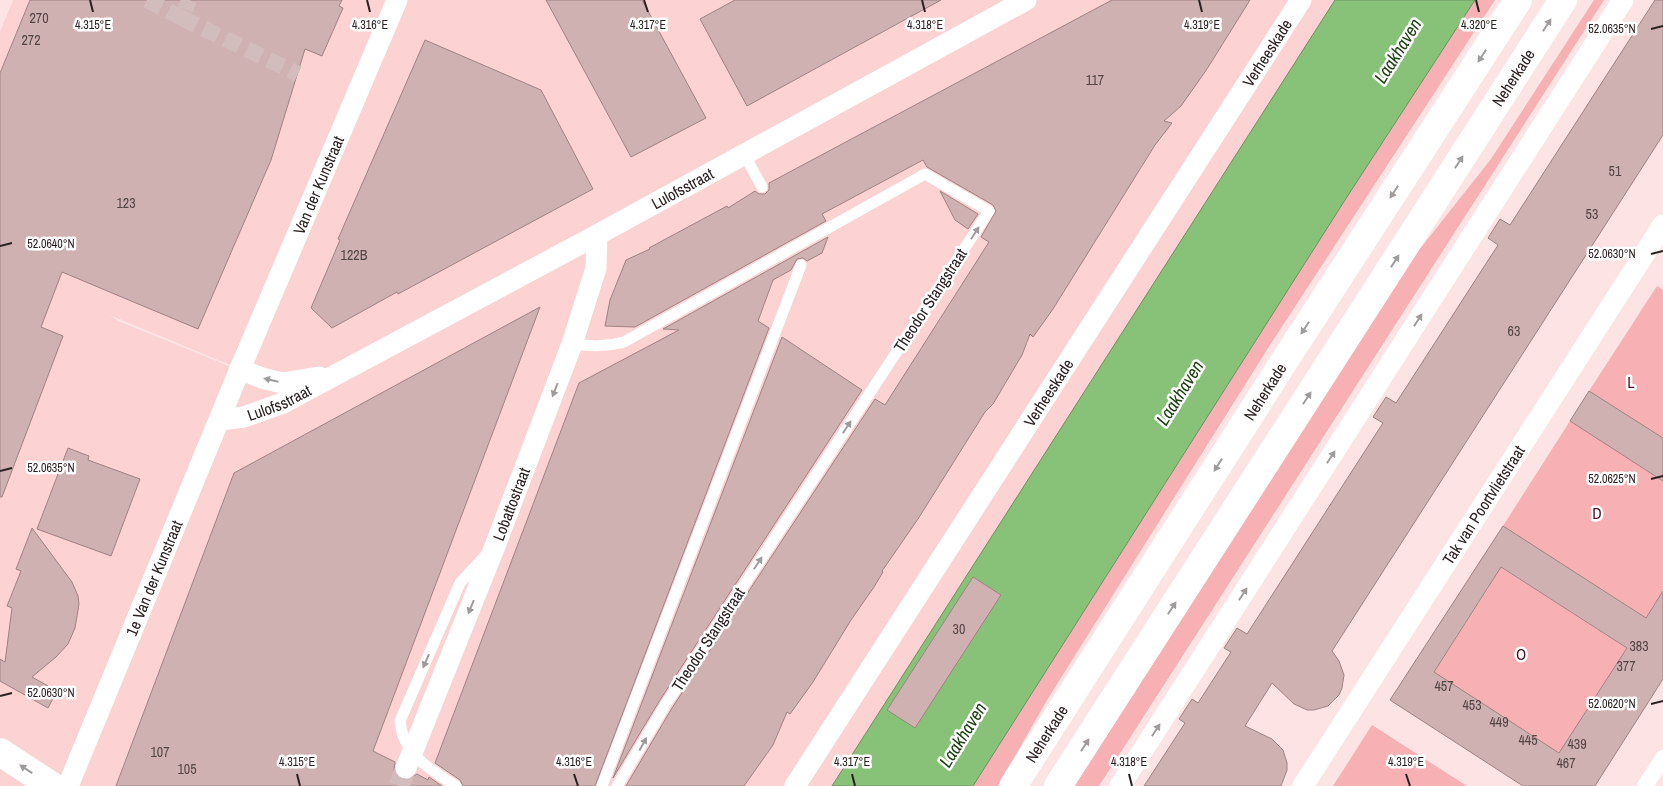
<svg xmlns="http://www.w3.org/2000/svg" width="1663" height="786" font-family="'Archivo Narrow',sans-serif">
	<style>
		.built { fill: #fcd2d3 }
		.green { fill: #f7b0b3 }
		.water { fill: #88c278; stroke: #6c915e }
		.building { fill: #d0b1b2; stroke: #a08283; fill-rule: evenodd }
		.lines { fill: none; stroke-linecap: round; stroke-linejoin: round }
		.pedestrian-tunnel { stroke: #d3bcbc; stroke-width: 16; stroke-dasharray: 16 8; stroke-linecap: butt }
		.minor-tunnel { stroke: #d3bcbc; stroke-width: 21; stroke-dasharray: 21 11; stroke-linecap: butt }
		.service { stroke: #fff; stroke-width: 11 }
		.pedestrian { stroke: #fff; stroke-width: 16 }
		.minor { stroke: #fff; stroke-width: 21 }
		.secondary { stroke: #fff; stroke-width: 28 }
		.oneway { fill: #a09b9b }
		.ticks { fill: none; stroke: #2c2020; stroke-width: 2 }
		.labels { text-anchor: middle; stroke-width: 5; stroke-linejoin: round; paint-order: stroke }
		.number-label { font-size: 14px; fill: #544 }
		.street-label { font-size: 16px; fill: #2c2020; stroke: #fff }
		.park-label { font-size: 16px; fill: #4c111a; stroke: #fff }
		.water-label { font-size: 18px; font-style: italic; fill: #173e0b; stroke: #fff }
		.ticks-label { font-size: 12px; text-anchor: middle; fill: #2c2020; stroke: #fff; stroke-width: 5; stroke-linejoin: round; paint-order: stroke }
	</style>
	<rect width="100%" height="100%" fill="#fde3e3"/>
	<path class="built" d="M13,0h384l-157,369 -130,-54 8,6 123,50 163,-371h967l-530,786h-841v-754z"/>
	<path class="green" d="M1475,0h20l-225,345 -223,355 -49,86h-25l372,-586z
		M1594,0h10l-505,786h-25l338,-527 79,-100z
		M1657,286l6,4v148l-74,-47z
		M1570,421l93,60v110l-17,27 -143,-92z
		M1483,556l144,92 -68,105 -143,-92 22,4 51,-78 -18,-12z
		M1372,725l95,61h-134z"/>
	<path class="water" d="M1335,0h140l-130,200 -372,586h-141z"/>
	<path class="building" d="M30,0h312l-3,6 4,2 -21,48 -17,-7 -34,111 -73,169 -136,-57 -21,55 22,9 -61,161h-2v-424z
		M546,0h96l64,118 -75,39z
		M735,0h206l-194,106 -47,-87z
		M1112,0h138l-43,69 -26,37 -17,15 8,2 -17,22 -102,164 -20,28 -3,-3 -8,21 -29,49 -8,8 -67,107 -36,52 1,1 -9,15 -23,33 -38,62 -23,32 -3,-2 -14,33 -29,41h-118l46,-78 203,-309 10,6 104,-163 -8,-5 15,-26 -3,-6 -66,-38 -4,-7 -101,54 4,7 -191,106 -30,-1 5,-26 16,-40 24,-11 -1,-1 78,-42 1,2 27,-17 4,3h6l4,-4v-7z
		M1655,0h8v135l-331,516 7,10 5,14 -2,13 -3,7 -11,11 -14,4h-7l-13,-6 -22,-21 -27,43 27,13 11,11 4,13v7l-6,16h-137l41,-63 -6,-4 13,-20 6,4 33,-51 -7,-4 13,-20 10,6 136,-211 -10,-6 13,-20 10,6 102,-158 -10,-7 12,-19 10,6z
		M425,40l116,50 52,99 -195,105 -1,-2 -65,36 -21,-20 29,-68 -2,-1z
		M940,191l38,23 -10,15 -13,-9z
		M828,237l-6,16 -15,8 -4,-3 -6,1 -6,11 -18,10 -15,41 11,7 -174,458h-132l-3,-6 -25,-17 144,-380 100,-53 -16,-1z
		M540,307l-167,444 22,11 -1,8 2,5 5,4 7,1 9,-6 11,6 1,-3 13,9h-326l118,-313z
		M782,337l80,53 -202,310 -47,78z
		M1589,391l74,47v43l-93,-60z
		M68,448l21,8 -1,4 52,19 -29,77 -74,-27z
		M1503,526l143,92 17,-27v88l-68,107h-72l-133,-86zM1501,567l126,81 -68,105 -125,-81z
		M32,528l40,54 6,14 1,8 -4,24 -7,16 -12,13 -24,20 25,14 -9,17 -48,-27v-22l5,3 7,-54 -5,-2 14,-35 -5,-2z
		M973,577l28,18 -86,133 -28,-18z"/>
	<g class="lines">
		<path class="pedestrian-tunnel" d="M147,0l35,18 7,-18
			M182,18l116,56"/>
		<path class="minor-tunnel" d="M399,786l7,-18"/>
		<path class="service" d="M744,154l18,33
			M572,344c18,2 34,3 52,-2l301,-168 64,37 -323,493 -49,82
			M456,786c-26,-17 -53,-31 -56,-65l60,-138 25,-27
			M602,786l199,-521"/>
		<path class="pedestrian" d="M1645,786l18,-28"/>
		<g class="minor">
			<path d="M240,369l22,9 20,5 37,-6"/>
			<path id="s1" d="M220,420l24,-3 39,-14 314,-168 429,-235"/>
			<path id="s2" d="M406,768l89,-222 77,-202 24,-76 1,-33"/>
			<path id="s3" d="M68,786l172,-417 157,-369"/>
			<path id="s4" d="M795,786l506,-786"/>
			<path d="M1120,786l503,-786"/>
			<path id="s5" d="M1303,786l360,-561"/>
		</g>
		<g class="secondary">
			<path d="M0,752l52,34"/>
			<path id="s6" d="M1013,786l272,-426 233,-360"/>
			<path id="s7" d="M1058,786l505,-786"/>
		</g>
	</g>
	<defs><path id="oneway-solid" d="M-6-.8H1V-3.2L6.5 0L1 3.2V.8H-6Z" transform="scale(1.25)"/></defs>
	<g class="oneway">
		<use href="#oneway-solid" transform="translate(1547 25) rotate(-57)"/>
		<use href="#oneway-solid" transform="translate(1482 56) rotate(123)"/>
		<use href="#oneway-solid" transform="translate(1459 162) rotate(-57)"/>
		<use href="#oneway-solid" transform="translate(1394 192) rotate(123)"/>
		<use href="#oneway-solid" transform="translate(975 233) rotate(-57)"/>
		<use href="#oneway-solid" transform="translate(1395 261) rotate(-57)"/>
		<use href="#oneway-solid" transform="translate(1418 320) rotate(-57)"/>
		<use href="#oneway-solid" transform="translate(1305 328) rotate(123)"/>
		<use href="#oneway-solid" transform="translate(271 380) rotate(-167)"/>
		<use href="#oneway-solid" transform="translate(555 390) rotate(111)"/>
		<use href="#oneway-solid" transform="translate(1307 398) rotate(-57)"/>
		<use href="#oneway-solid" transform="translate(847 427) rotate(-57)"/>
		<use href="#oneway-solid" transform="translate(1331 457) rotate(-57)"/>
		<use href="#oneway-solid" transform="translate(1218 465) rotate(122)"/>
		<use href="#oneway-solid" transform="translate(758 563) rotate(-57)"/>
		<use href="#oneway-solid" transform="translate(1243 594) rotate(-57)"/>
		<use href="#oneway-solid" transform="translate(471 607) rotate(112)"/>
		<use href="#oneway-solid" transform="translate(1172 608) rotate(-57)"/>
		<use href="#oneway-solid" transform="translate(426 661) rotate(114)"/>
		<use href="#oneway-solid" transform="translate(1156 730) rotate(-57)"/>
		<use href="#oneway-solid" transform="translate(643 744) rotate(-61)"/>
		<use href="#oneway-solid" transform="translate(1085 745) rotate(-57)"/>
		<use href="#oneway-solid" transform="translate(26 769) rotate(-147)"/>
	</g>
	<path class="ticks" d="M90,0l3,12M367,0l3,12M644,0l4,12M922,0l3,12M1199,0l3,12M1476,0l3,12M1651,29l12,-3M0,246l12,-3M1651,254l12,-3M0,471l12,-3M1651,479l12,-3M0,696l12,-3M1651,704l12,-3M297,774l3,12M574,774l4,12M852,774l3,12M1129,774l3,12M1406,774l4,12"/>
	<g class="labels">
		<g class="number-label">
			<text x="39" y="23">270</text>
			<text x="31" y="45">272</text>
			<text x="1095" y="85">117</text>
			<text x="1615" y="176">51</text>
			<text x="126" y="208">123</text>
			<text x="1592" y="219">53</text>
			<text x="354" y="260">122B</text>
			<text x="1514" y="336">63</text>
			<text x="959" y="634">30</text>
			<text x="1639" y="651">383</text>
			<text x="1626" y="671">377</text>
			<text x="1444" y="691">457</text>
			<text x="1472" y="710">453</text>
			<text x="1499" y="727">449</text>
			<text x="1528" y="745">445</text>
			<text x="1577" y="749">439</text>
			<text x="160" y="757">107</text>
			<text x="1566" y="768">467</text>
			<text x="187" y="774">105</text>
		</g>
		<g class="street-label">
			<text dy="6" stroke="none"><textPath href="#s4" startOffset="872">Verheeskade</textPath></text>
			<text dy="6" stroke="none"><textPath href="#s7" startOffset="842">Neherkade</textPath></text>
			<text dy="6" stroke="none"><textPath href="#s3" startOffset="651">Van der Kunstraat</textPath></text>
			<text dy="6" stroke="none"><textPath href="#s1" startOffset="519">Lulofsstraat</textPath></text>
			<text transform="translate(930 300) rotate(-57)" y="6">Theodor Stangstraat</text>
			<text dy="6" stroke="none"><textPath href="#s6" startOffset="468">Neherkade</textPath></text>
			<text dy="6" stroke="none"><textPath href="#s4" startOffset="468">Verheeskade</textPath></text>
			<text dy="6" stroke="none"><textPath href="#s1" startOffset="62">Lulofsstraat</textPath></text>
			<text dy="6" stroke="none"><textPath href="#s2" startOffset="284">Lobattostraat</textPath></text>
			<text dy="6" stroke="none"><textPath href="#s5" startOffset="334">Tak van Poortvlietstraat</textPath></text>
			<text dy="6" stroke="none"><textPath href="#s3" startOffset="225">1e Van der Kunstraat</textPath></text>
			<text transform="translate(708 639) rotate(-57)" y="6">Theodor Stangstraat</text>
			<text dy="6" stroke="none"><textPath href="#s6" startOffset="62">Neherkade</textPath></text>
		</g>
		<g class="park-label">
			<text x="1631" y="388">L</text>
			<text x="1597" y="519">D</text>
			<text x="1521" y="660">O</text>
		</g>
		<g class="water-label">
			<text transform="translate(1398 51) rotate(-58)" y="6">Laakhaven</text>
			<text transform="translate(1180 393) rotate(-58)" y="6">Laakhaven</text>
			<text transform="translate(963 735) rotate(-58)" y="6">Laakhaven</text>
		</g>
	</g>
	<g class="ticks-label">
		<text x="93" y="29">4.315°E</text>
		<text x="370" y="29">4.316°E</text>
		<text x="648" y="29">4.317°E</text>
		<text x="925" y="29">4.318°E</text>
		<text x="1202" y="29">4.319°E</text>
		<text x="1479" y="29">4.320°E</text>
		<text x="1612" y="33">52.0635°N</text>
		<text x="51" y="248">52.0640°N</text>
		<text x="1612" y="258">52.0630°N</text>
		<text x="51" y="472">52.0635°N</text>
		<text x="1612" y="483">52.0625°N</text>
		<text x="51" y="697">52.0630°N</text>
		<text x="1612" y="708">52.0620°N</text>
		<text x="297" y="766">4.315°E</text>
		<text x="574" y="766">4.316°E</text>
		<text x="852" y="766">4.317°E</text>
		<text x="1129" y="766">4.318°E</text>
		<text x="1406" y="766">4.319°E</text>
	</g>
</svg>
